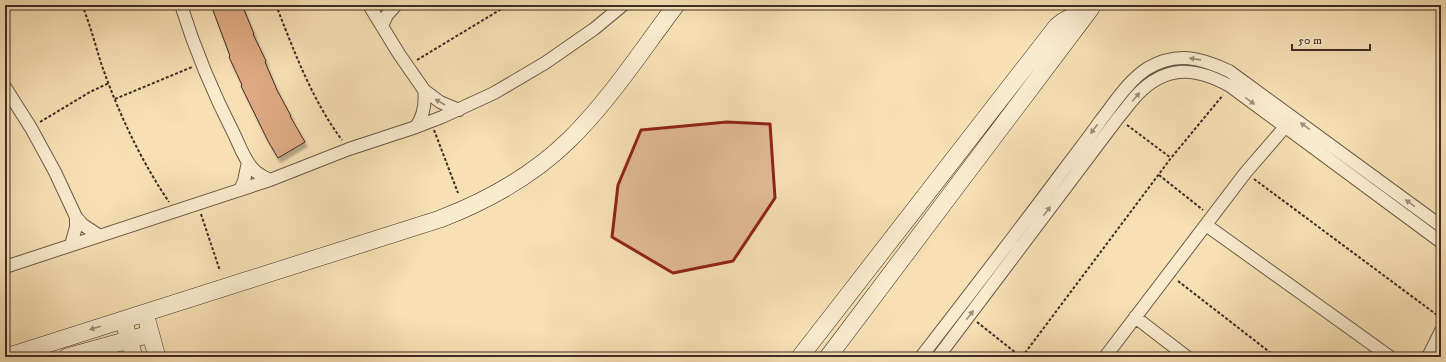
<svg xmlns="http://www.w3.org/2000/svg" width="1446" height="362" font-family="'IM FELL DW Pica',serif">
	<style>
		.building { fill: #dda982; stroke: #3f2c23; filter: url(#shadow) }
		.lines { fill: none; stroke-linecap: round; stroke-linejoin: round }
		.street-casing { stroke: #6d5947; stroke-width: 14 }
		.secondary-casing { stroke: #3f2c23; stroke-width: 18 }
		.path { stroke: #3f2c23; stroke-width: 2; stroke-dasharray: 3 2; stroke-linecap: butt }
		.street { stroke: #f9ebce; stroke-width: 12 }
		.secondary { stroke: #f9ebce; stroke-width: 17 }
		.oneway { fill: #9c8c78 }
		.marked { fill: #8f2418; fill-opacity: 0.2; stroke: #8f2418; stroke-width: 3; stroke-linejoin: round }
	</style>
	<defs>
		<filter id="shadow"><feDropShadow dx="2.5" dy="4.5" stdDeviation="1" flood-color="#0004"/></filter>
	</defs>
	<rect width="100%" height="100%" fill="#f6e0b4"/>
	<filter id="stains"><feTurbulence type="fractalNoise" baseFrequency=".005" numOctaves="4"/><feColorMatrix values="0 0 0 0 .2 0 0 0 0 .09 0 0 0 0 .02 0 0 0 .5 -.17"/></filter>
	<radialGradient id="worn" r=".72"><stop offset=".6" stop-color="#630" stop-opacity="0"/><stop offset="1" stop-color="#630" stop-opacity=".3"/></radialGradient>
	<path class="building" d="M211,5h31l12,29h-1l13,27 -1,1 12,28 14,26h-1l15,26 -27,16 -10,-17 -27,-55 1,-1 -13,-28 1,-1z"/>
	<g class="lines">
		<g class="street-casing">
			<path id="street" d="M181,5c14,45 32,88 54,131 5,11 10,25 19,34 5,5 10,7 16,10
				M369,5l30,49 25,36 16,12 19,8
				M382,26l5,-11 9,-10
				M5,87l26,41 24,44 21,45 7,8 17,11
				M416,127c8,-12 10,-23 8,-37
				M240,190l4,-9 4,-19
				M1206,225l184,132
				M71,245l5,-18v-10
				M5,267l265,-87 79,-31 67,-22 26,-10 52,-24 51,-30 49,-34 29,-24
				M1135,317l52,40
				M921,357c48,-62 96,-124 142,-186 13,-17 26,-34 38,-51 14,-18 28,-40 47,-52 29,-17 53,-10 81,3l212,155
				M938,357l180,-239c8,-9 15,-20 24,-28 29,-26 57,-21 88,-4l211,156
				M1105,357l141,-185 39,-45
				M1428,357l13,-26"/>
		</g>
		<g class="secondary-casing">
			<path id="secondary" d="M148,324l9,33
				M126,329l8,28
				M6,357l434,-138c47,-18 92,-43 129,-79 40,-39 73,-90 107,-135
				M67,357l83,-23
				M800,357l257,-331c9,-8 18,-11 30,-13
				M828,357l263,-349"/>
		</g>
		<path class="path" d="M82,5c8,19 13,39 19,58 17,49 39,96 68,139
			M276,5c18,46 36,95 66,135
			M417,60l91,-55
			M115,99l77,-32
			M40,122l50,-30 19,-9
			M1127,125l44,33
			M434,130l24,63
			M1159,175l44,35
			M1254,179l187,139
			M201,214l19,57
			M1178,281l98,76
			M977,322l44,35
			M1022,357l149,-199 52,-63"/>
		<use href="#street" class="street"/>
		<use href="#secondary" class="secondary"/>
	</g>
	<defs><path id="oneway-solid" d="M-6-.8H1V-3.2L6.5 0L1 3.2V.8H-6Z"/></defs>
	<g class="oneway">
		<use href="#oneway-solid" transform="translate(1195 59) rotate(-172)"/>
		<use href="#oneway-solid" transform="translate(1136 97) rotate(-50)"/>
		<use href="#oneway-solid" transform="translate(1250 101) rotate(36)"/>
		<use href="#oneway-solid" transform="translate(440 102) rotate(-150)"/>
		<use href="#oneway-solid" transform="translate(1305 126) rotate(-144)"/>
		<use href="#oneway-solid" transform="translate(1094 129) rotate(127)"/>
		<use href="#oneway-solid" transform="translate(1410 203) rotate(-144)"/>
		<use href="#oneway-solid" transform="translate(1047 211) rotate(-53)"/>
		<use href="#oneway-solid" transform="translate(970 315) rotate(-53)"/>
		<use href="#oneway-solid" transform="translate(95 328) rotate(162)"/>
	</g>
	<path class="marked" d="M727,122l43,2 5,74 -42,63 -60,12 -61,-36 6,-52 23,-55z"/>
	<rect width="1446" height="362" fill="none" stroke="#f6e0b4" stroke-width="20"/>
	<rect x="6" y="6" width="1434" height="350" fill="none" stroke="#3f2c23" stroke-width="2"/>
	<rect x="10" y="10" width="1426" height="342" fill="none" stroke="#3f2c23"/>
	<path d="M1292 44v6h78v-6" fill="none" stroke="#3f2c23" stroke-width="2"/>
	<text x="1298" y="44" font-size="12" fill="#3f2c23" stroke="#f9ebce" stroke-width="3" paint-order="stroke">50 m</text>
	<rect width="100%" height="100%" filter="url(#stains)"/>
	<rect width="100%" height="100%" fill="url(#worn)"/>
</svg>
